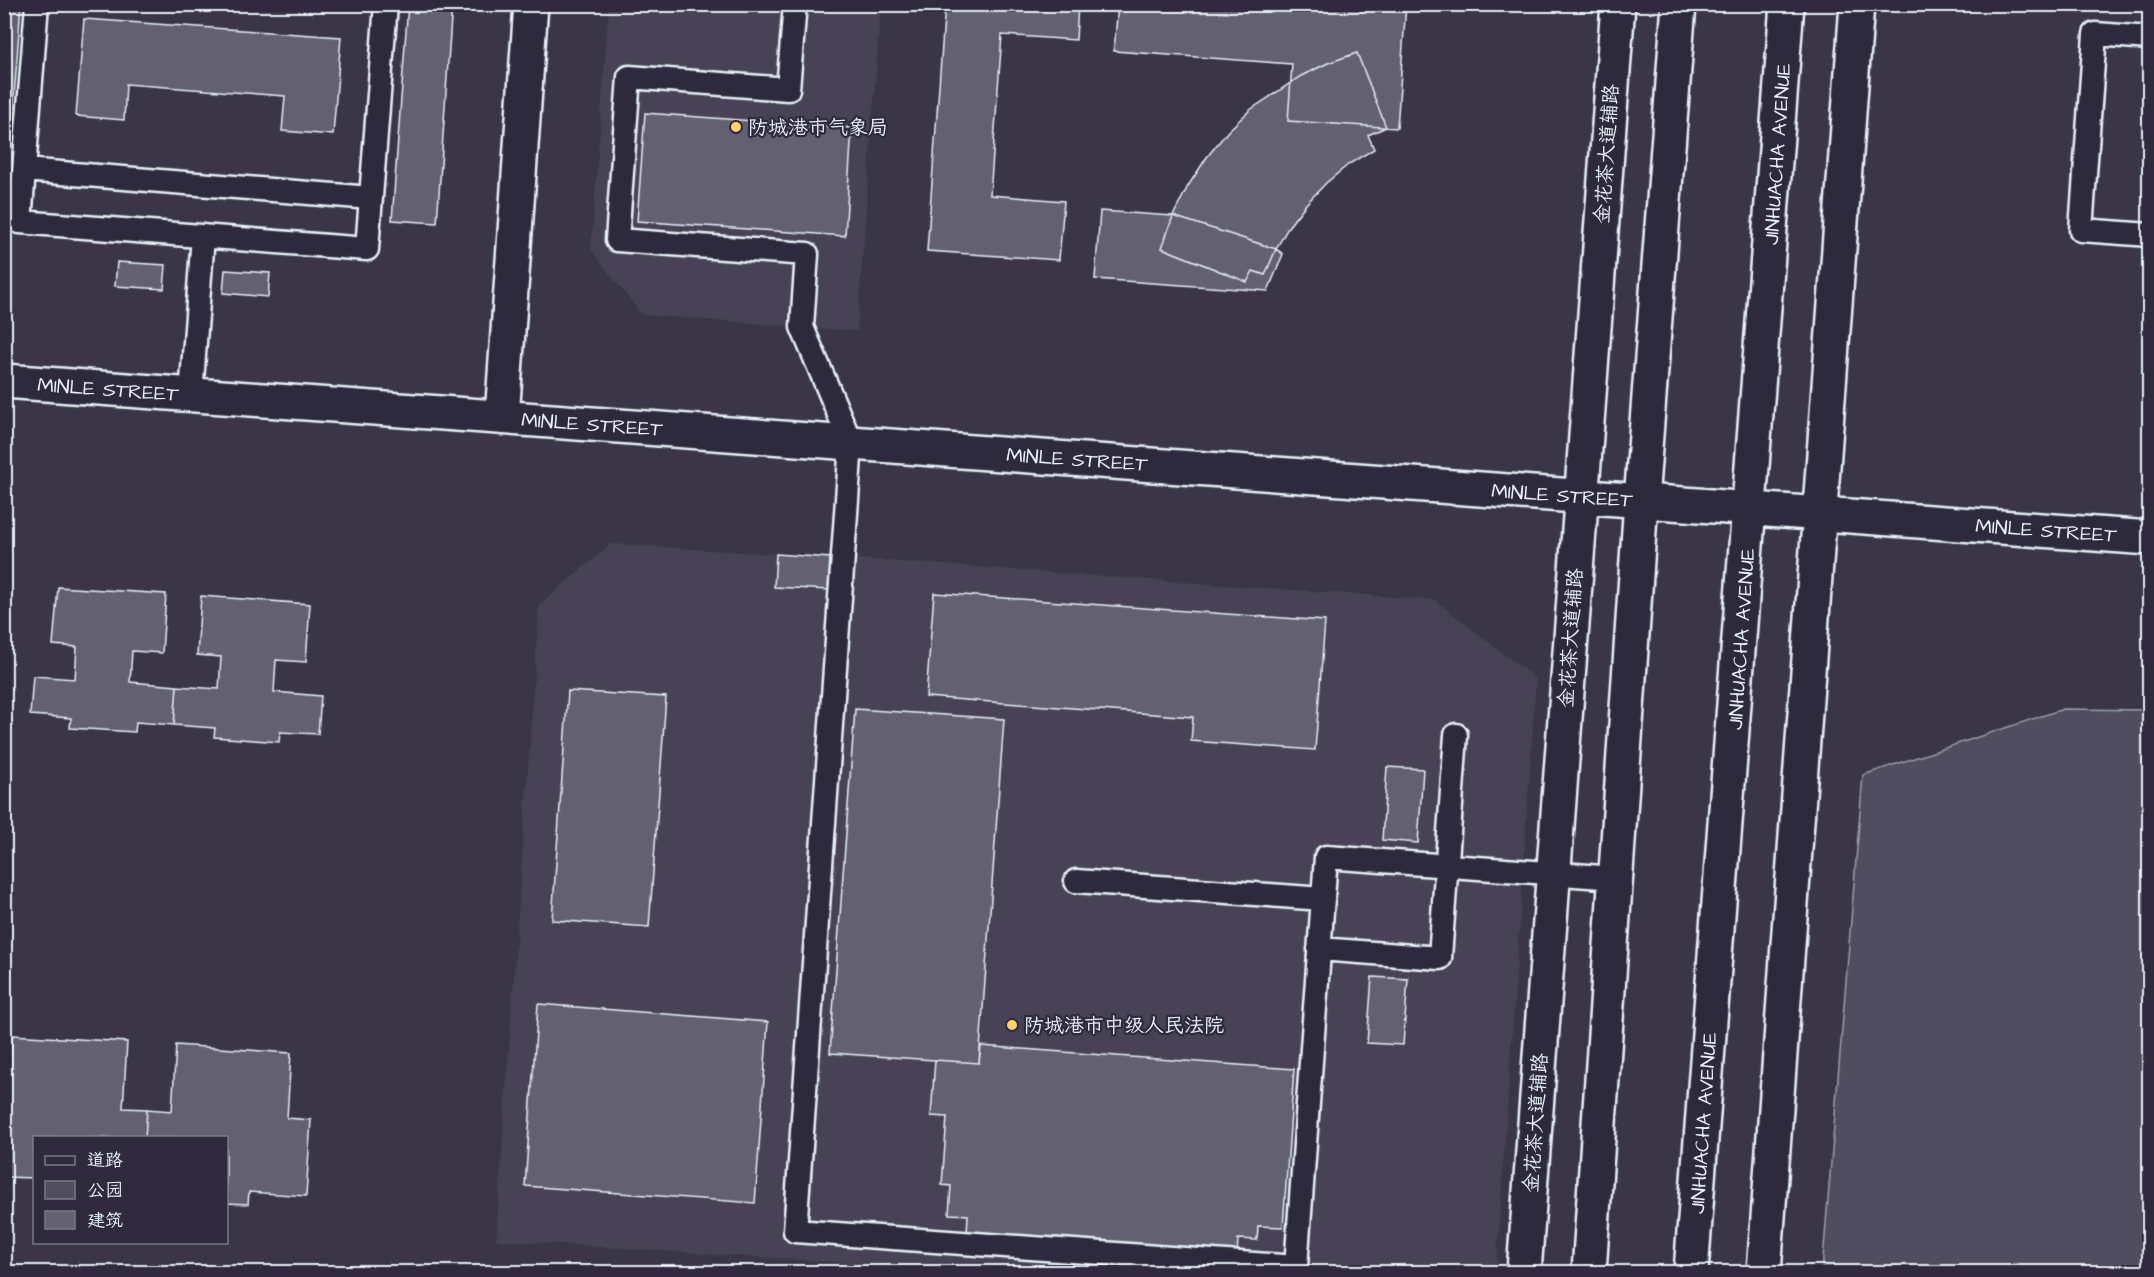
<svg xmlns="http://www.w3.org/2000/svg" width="2154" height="1277" font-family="'Architects Daughter','LXGW WenKai TC',sans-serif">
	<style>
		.built { fill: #464354 }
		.green { fill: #504e5f; stroke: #9ca0ac; stroke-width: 1.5 }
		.building { fill: #636171; stroke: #e8f1f8; stroke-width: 1.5 }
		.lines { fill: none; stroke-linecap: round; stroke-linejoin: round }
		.service-casing { stroke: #e8f1f8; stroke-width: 27 }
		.minor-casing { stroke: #e8f1f8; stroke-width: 38 }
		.tertiary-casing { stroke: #e8f1f8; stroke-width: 38 }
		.trunk-casing { stroke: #e8f1f8; stroke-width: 38 }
		.service { stroke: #2f2a3d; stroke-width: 22 }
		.minor { stroke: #2f2a3d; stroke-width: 33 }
		.tertiary { stroke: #2f2a3d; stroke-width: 33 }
		.trunk { stroke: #2f2a3d; stroke-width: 33 }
		.poi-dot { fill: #ffd166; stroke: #2f2a3d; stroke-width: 2 }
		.labels { text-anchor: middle; stroke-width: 4.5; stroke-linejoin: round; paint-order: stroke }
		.poi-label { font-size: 20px; fill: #e8f1f8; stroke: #2f2a3d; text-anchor: start }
		.street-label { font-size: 20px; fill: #e8f1f8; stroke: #2f2a3d }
	</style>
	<rect width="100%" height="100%" fill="#3a3648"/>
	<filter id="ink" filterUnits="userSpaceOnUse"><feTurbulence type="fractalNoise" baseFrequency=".0167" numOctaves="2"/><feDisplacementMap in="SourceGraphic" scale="12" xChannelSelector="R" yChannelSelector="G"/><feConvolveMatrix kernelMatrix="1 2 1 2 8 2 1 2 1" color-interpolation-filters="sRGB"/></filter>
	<g filter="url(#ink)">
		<path class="built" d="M609,5h272l-24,326 -215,-16 -51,-65z
			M611,544l262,16 562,40 101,79 -40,593h-512l-488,-32 43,-635z"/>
		<path class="green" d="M2063,709l86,1v562h-327l41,-497z"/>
		<path class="building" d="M4,4h17l-9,121 -8,-1z
			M408,4h44l-15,219 -45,-3z
			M945,4h133l-2,36 -74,-5 -12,160 74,6 -5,59 -132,-9z
			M1118,4h288l-9,124 -109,-7 4,-57 -178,-13z
			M84,19l257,18 -8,98 -51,-4 3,-35 -159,-12 -2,36 -48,-4z
			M1357,53l29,74 -18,8 6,14 -25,15 -23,19 -20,21 -17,22 -13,23 -11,26 -12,-4 -6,11 -85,-34 11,-32 15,-30 19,-29 21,-26 22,-21 51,-34 27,-13z
			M645,113l207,15 -7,108 -208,-15z
			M1100,211l73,5 103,33 7,5 -15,37 -173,-12z
			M117,262l49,3 -2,24 -49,-3z
			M225,270l45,3 -2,24 -45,-4z
			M776,554l55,4 -2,32 -55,-3z
			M58,587l108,7 -4,59 -30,-2 -2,31 47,4 -3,39 -38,-3 -1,10 -65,-4 1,-10 -41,-3 3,-39 42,3 2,-32 -24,-2z
			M934,593l391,28 -10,129 -124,-9 2,-24 -267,-20z
			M201,596l109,8 -4,58 -30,-2 -2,32 47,4 -3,38 -38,-2 -1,10 -65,-5 1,-9 -41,-3 3,-39 42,3 2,-32 -24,-2z
			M568,691l98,6 -17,230 -97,-7z
			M855,709l149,10 -25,344 -149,-10z
			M1387,767l36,2 -5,74 -36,-3z
			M1372,977l36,2 -5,66 -36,-2z
			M538,1004l230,18 -13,181 -230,-17z
			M12,1035l115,7 -4,66 24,1 -2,29h-111v52v-12l-30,-1v-77l4,1z
			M176,1045l115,8 -4,65 24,2 -5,76 -57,-4 -1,12 -22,-1v-65h-81l2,-29 25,2z
			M981,1046l313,23 -11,158 -25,-1 -1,14 -19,-1 -1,15 -270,-20 1,-19 -19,-1 2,-28 -9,-1 5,-68 -16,-1 4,-56 44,3z"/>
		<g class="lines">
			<g class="service-casing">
				<path id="service" d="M37,4l-17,218 347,27 19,-245
					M795,4l-7,85 -159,-12 -12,163 190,14 -5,73 49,116 -56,788 501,36 30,-410 290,21
					M2150,38l-55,-4 -14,196 69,5
					M24,170l347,28
					M191,395l12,-159
					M1076,881l247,18
					M1319,949l121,9 16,-223"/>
			</g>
			<g class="minor-casing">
				<path id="minor" d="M502,417l29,-413"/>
			</g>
			<g class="tertiary-casing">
				<path id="tertiary" d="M4,381l2146,157
					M1524,1272l94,-1268
					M1764,1272l93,-1268"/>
			</g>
			<g class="trunk-casing">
				<path id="trunk" d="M1589,1272l52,-771 38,-497
					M1691,1272l96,-1268"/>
			</g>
			<use href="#service" class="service"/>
			<use href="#minor" class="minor"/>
			<use href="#tertiary" class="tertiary"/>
			<use href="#trunk" class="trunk"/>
		</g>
	</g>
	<g class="poi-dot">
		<circle cx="736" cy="127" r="6"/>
		<circle cx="1012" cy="1025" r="6"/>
	</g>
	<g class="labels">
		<g class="poi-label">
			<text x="748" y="134">防城港市气象局</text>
			<text x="1024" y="1032">防城港市中级人民法院</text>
		</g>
		<g class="street-label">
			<text transform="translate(1606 154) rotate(-86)" y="7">金花茶大道辅路</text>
			<text transform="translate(1777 154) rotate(-86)" y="7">JINHUACHA AVENUE</text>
			<text transform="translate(108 389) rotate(4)" y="7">MINLE STREET</text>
			<text transform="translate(592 424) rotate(4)" y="7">MINLE STREET</text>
			<text transform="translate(1077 459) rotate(4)" y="7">MINLE STREET</text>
			<text transform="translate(1562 495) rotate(4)" y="7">MINLE STREET</text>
			<text transform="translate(2046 530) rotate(4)" y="7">MINLE STREET</text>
			<text transform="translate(1570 638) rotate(-86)" y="7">金花茶大道辅路</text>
			<text transform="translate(1741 639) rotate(-86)" y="7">JINHUACHA AVENUE</text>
			<text transform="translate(1535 1123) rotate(-86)" y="7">金花茶大道辅路</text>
			<text transform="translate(1703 1123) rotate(-86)" y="7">JINHUACHA AVENUE</text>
		</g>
	</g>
	<rect width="2154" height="1277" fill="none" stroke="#2f2a3d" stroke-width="24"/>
	<rect x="12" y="12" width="2130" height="1253" fill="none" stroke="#e8f1f8" stroke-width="2" filter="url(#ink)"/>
	<rect x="33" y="1136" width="195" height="108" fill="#2f2a3d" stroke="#797a88" stroke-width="1.5"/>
	<rect x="45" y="1156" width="30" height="9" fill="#2f2a3d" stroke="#797a88" stroke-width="1.5"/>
	<text x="87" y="1166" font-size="18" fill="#e8f1f8">道路</text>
	<rect x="45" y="1181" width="30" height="18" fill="#504e5f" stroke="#797a88" stroke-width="1.5"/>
	<text x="87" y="1196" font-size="18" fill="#e8f1f8">公园</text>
	<rect x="45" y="1211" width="30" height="18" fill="#636171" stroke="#797a88" stroke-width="1.5"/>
	<text x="87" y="1226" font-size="18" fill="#e8f1f8">建筑</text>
</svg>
